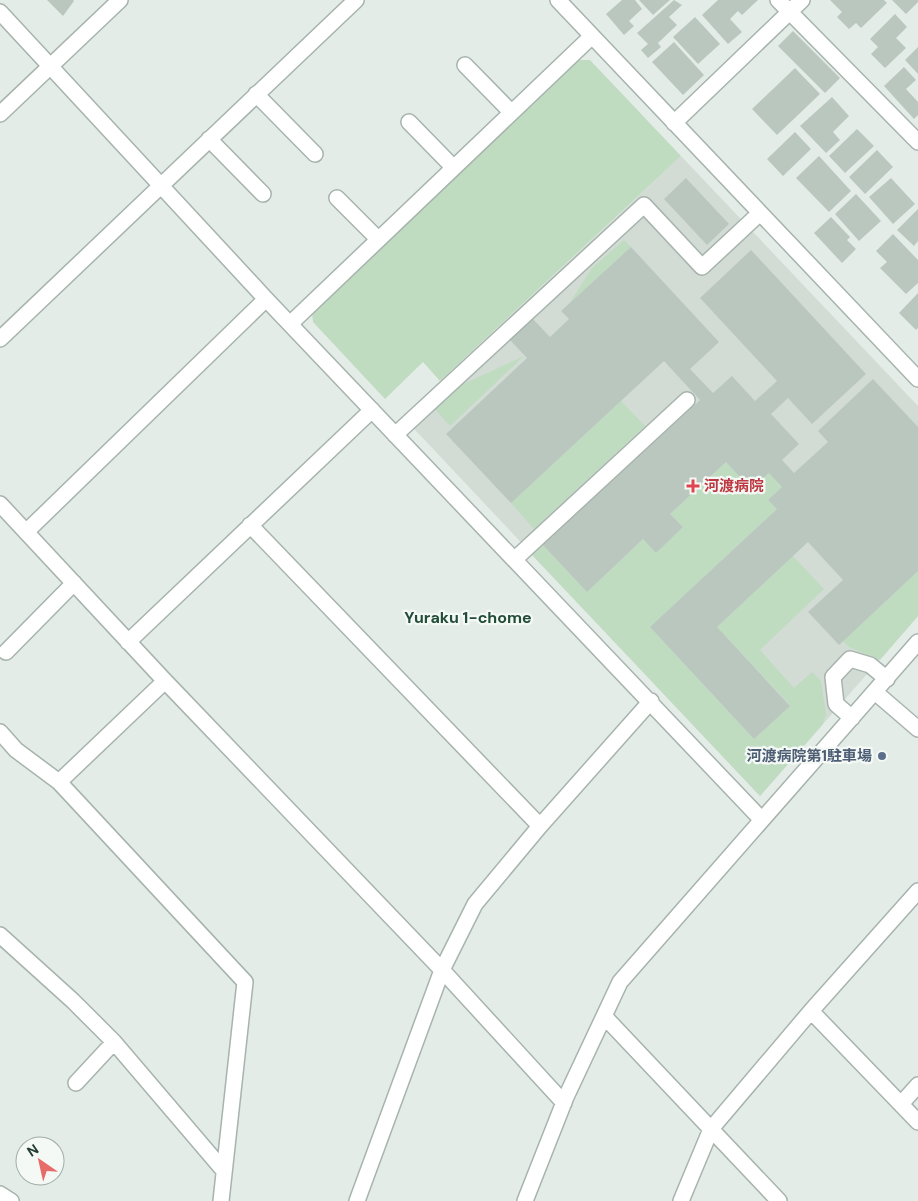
<svg xmlns="http://www.w3.org/2000/svg" width="918" height="1201" font-family="'DM Sans','Noto Sans JP',sans-serif">
	<style>
		.built { fill: #d2dcd5 }
		.green { fill: #bfdcc0 }
		.building { fill: #bac7bf }
		.lines { fill: none; stroke-linecap: round; stroke-linejoin: round }
		.minor-casing { stroke: #a7b4ad; stroke-width: 18 }
		.minor { stroke: #fff; stroke-width: 15 }
		.health-dot { fill: #e0444e; stroke: #f4f9f6; stroke-width: 2 }
		.service-dot { fill: #5c6f8a; stroke: #f4f9f6; stroke-width: 2 }
		.labels { text-anchor: middle; stroke-width: 4.5; stroke-linejoin: round; paint-order: stroke }
		.health-label { font-size: 15px; font-weight: bold; fill: #be3a42; stroke: #f4f9f6; text-anchor: start }
		.service-label { font-size: 15px; font-weight: bold; fill: #4e5e75; stroke: #f4f9f6; text-anchor: end }
		.neighbourhood-label { font-size: 16px; font-weight: bold; fill: #224d39; stroke: #f4f9f6 }
	</style>
	<rect width="100%" height="100%" fill="#e4ece7"/>
	<path class="built" d="M681,156l237,250v210l-158,180 -357,-379z"/>
	<path class="green" d="M578,60h12l91,96 -241,225 -17,-19 -38,37 -72,-77 -1,-9z
		M624,240l7,7 -62,57 23,-36z
		M524,356l-74,70 -16,-18 25,-22z
		M621,401l24,25 -111,103 -23,-26z
		M726,462l25,27 18,-16 13,14 -14,13 9,9 -127,118 104,112 36,-34 -73,-78 76,-71 31,33 -64,61 34,38 18,-16 9,9 5,33 -3,10 -63,72 -228,-241 11,-10 44,47 56,-53 13,13 27,-25 -13,-13z
		M918,571v45l-38,44 -31,-13 -6,-6z"/>
	<path class="building" d="M47,0h26l1,1 -11,15z
		M622,0h13l7,9 -13,12 5,5 -10,9 -18,-21z
		M639,0h31l-17,15z
		M674,0l8,5 -13,12 8,8 -19,18 3,4 -13,11 -7,-8 7,-6 -11,-11z
		M718,0h40l-16,15 -4,-4 -8,8 12,13 -14,12 -26,-29z
		M830,0h54l3,3 -26,25 -5,-5 -7,6 -12,-12 5,-5z
		M892,0h26v2l-12,12z
		M895,14l12,13 -11,11 10,10 -21,20 -14,-14 7,-7 -8,-8z
		M695,17l25,27 -22,20 -25,-27z
		M793,31l47,47 -15,15 -47,-47z
		M674,42l30,33 -21,20 -31,-33z
		M918,47v27l-13,-14z
		M904,67l12,13 -10,9 12,13v13l-4,4 -30,-33z
		M795,68l25,26 -43,41 -25,-26z
		M832,97l17,19 -16,16 7,8 -14,13 -26,-27z
		M857,129l17,17 -29,27 -16,-17z
		M795,132l16,17 -28,27 -16,-17z
		M877,150l16,17 -28,27 -16,-17z
		M819,156l32,35 -22,21 -33,-34z
		M686,178l43,46 -22,21 -43,-46z
		M891,178l24,26 -22,20 -24,-27z
		M856,194l25,27 -22,20 -24,-27z
		M918,209v32l-4,5 -17,-16z
		M831,217l19,20 -3,3 9,9 -14,14 -28,-30z
		M893,234l25,26v23l-12,11 -26,-26 7,-6 -11,-11z
		M631,247l88,95 -29,27 23,24 19,-17 23,25 22,-20 -77,-83 51,-48 115,124 -54,50 -24,-26 -17,16 28,30 -17,16 12,13 34,-31 -10,-11 55,-52 45,48v144l-79,74 -31,-33 35,-32 -35,-38 -91,85 73,79 -36,33 -104,-112 127,-118 -9,-9 14,-13 -13,-14 -18,16 -25,-27 -56,52 13,13 -27,26 -13,-14 -56,53 -44,-47 157,-145 -36,-39 -153,142 -65,-69 81,-76 -18,-19 23,-21 18,19 19,-18 -8,-8z
		M918,293v35l-2,2 -17,-17z"/>
	<g class="lines">
		<g class="minor-casing">
			<path id="minor" d="M558,0l360,379
				M778,0l140,142
				M0,12l266,287 495,520
				M465,65l46,47
				M256,94l59,60
				M0,114l120,-114
				M409,122l44,45
				M674,123l128,-123
				M209,139l54,55
				M337,198l41,41
				M290,324l302,-288
				M0,339l356,-339
				M395,435l249,-230 58,62 58,-54
				M0,504l165,177 277,289 122,133
				M250,525l290,301
				M26,532l240,-233
				M515,559l172,-159
				M128,642l244,-232
				M6,652l68,-69
				M875,692l43,37
				M852,718l-16,-14 -3,-27 17,-18 20,6 17,14
				M0,732l16,18 43,32 186,200 -24,219
				M59,782l106,-101
				M0,935l73,66 41,41 110,129
				M811,1011l107,111
				M604,1016l175,185
				M76,1083l38,-41
				M901,1104l17,-19
				M0,1194l11,7
				M357,1201l85,-231 33,-66 65,-78 111,-125
				M525,1201l41,-104 54,-115 298,-340
				M681,1201l30,-72 100,-118 107,-120"/>
		</g>
		<use href="#minor" class="minor"/>
	</g>
	<path class="health-dot" d="M690.5 478.5h5v5h5v5h-5v5h-5v-5h-5v-5h5z"/>
	<circle class="service-dot" cx="882" cy="756" r="5"/>
	<g class="labels">
		<g class="health-label">
			<text x="704" y="491">河渡病院</text>
		</g>
		<g class="service-label">
			<text x="872" y="761">河渡病院第1駐車場</text>
		</g>
		<g class="neighbourhood-label">
			<text x="468" y="623">Yuraku 1-chome</text>
		</g>
	</g>
	<g transform="translate(40 1161) rotate(326)"><circle r="24" fill="#f4f9f6" stroke="#a1aea7"/>
	<path d="M0-4L9 19L0 12L-9 19Z" fill="#e76b68"/>
	<text y="-8" font-size="14" font-weight="bold" text-anchor="middle" fill="#253d31">N</text>
	</g>
</svg>
